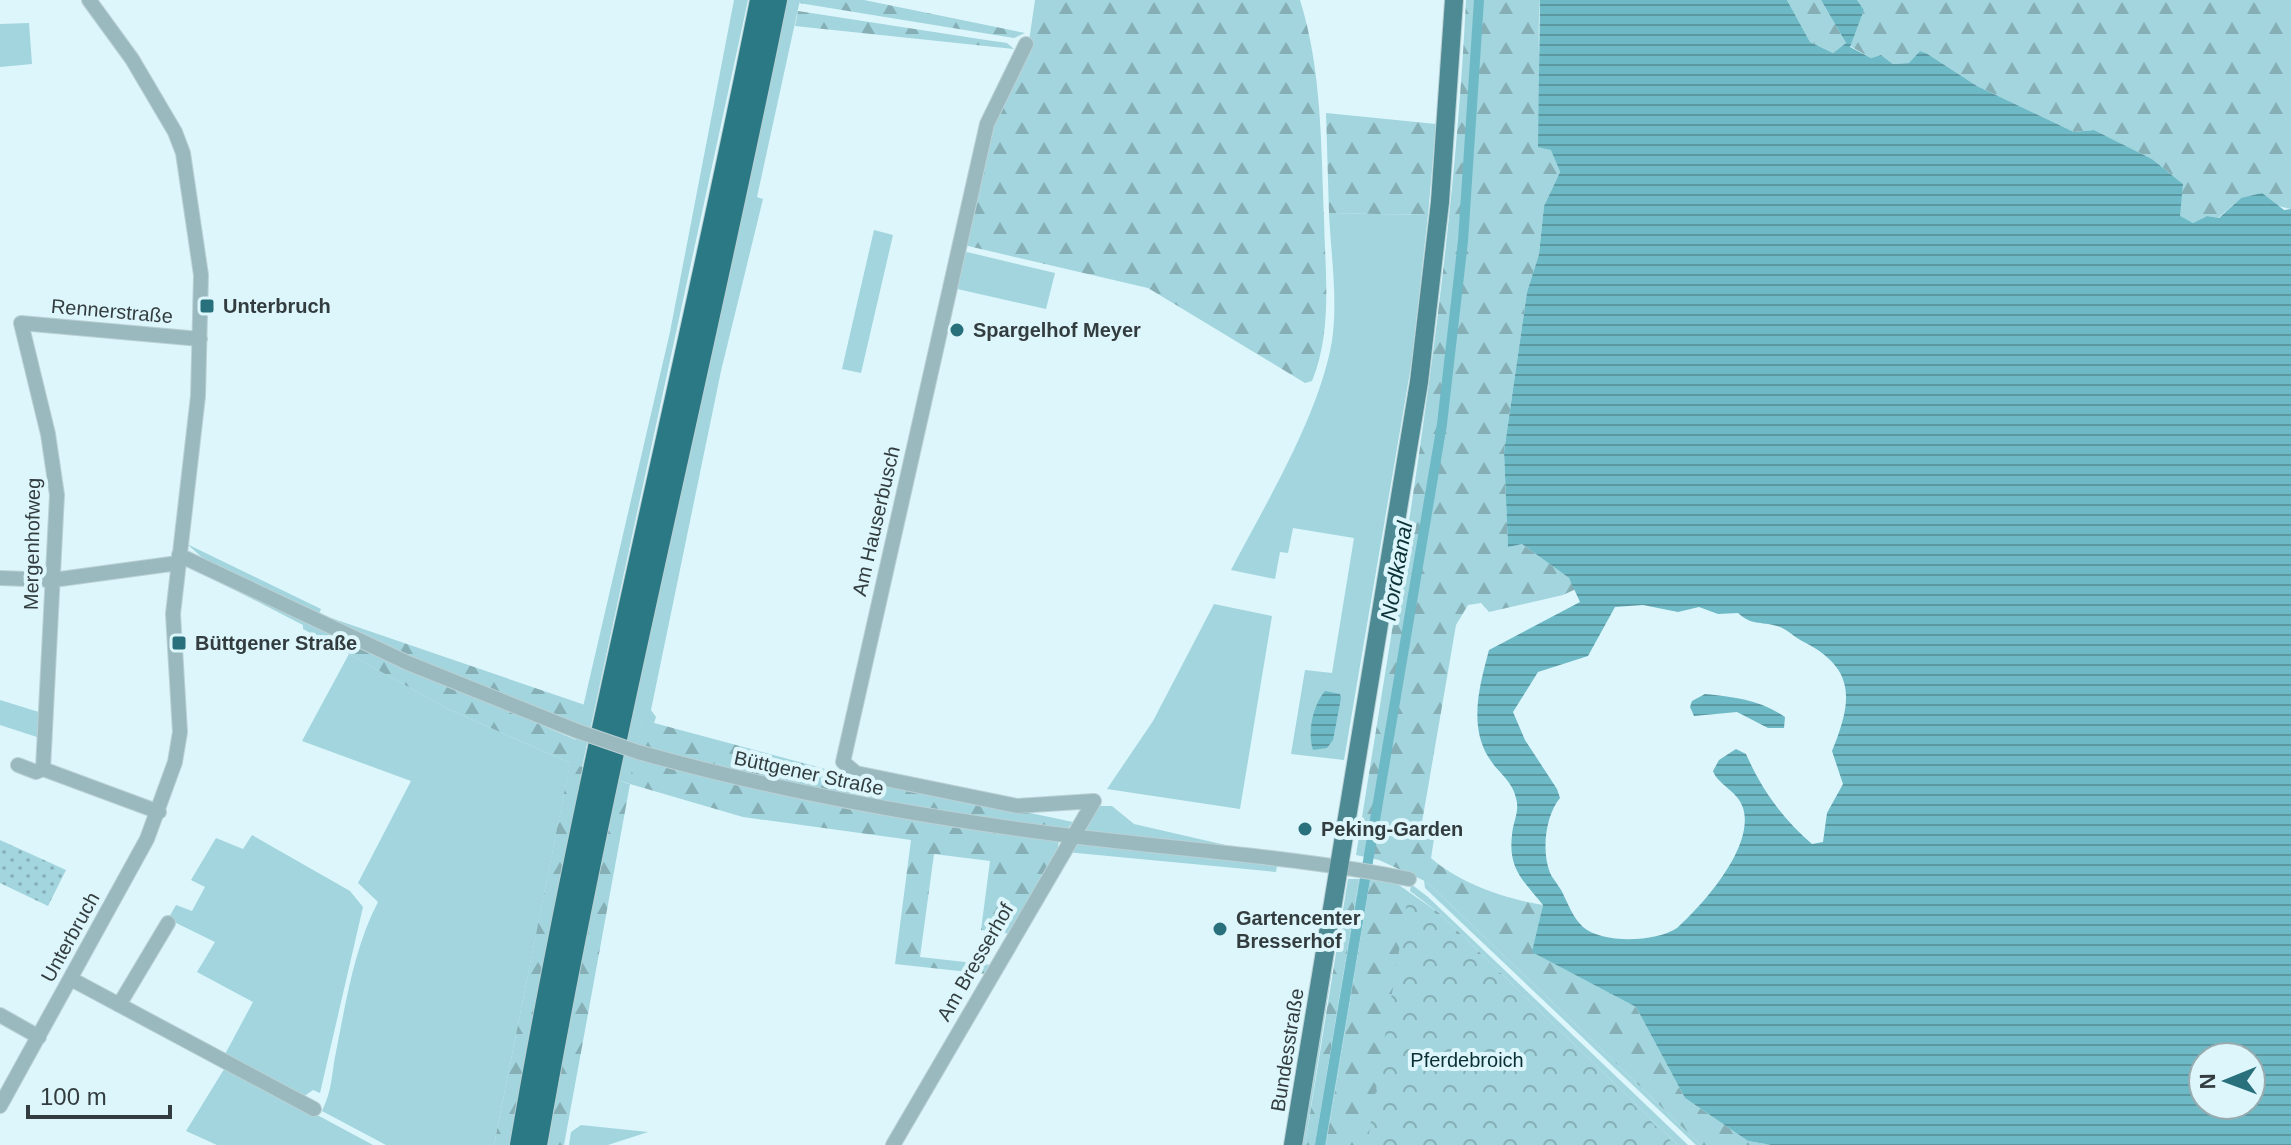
<svg xmlns="http://www.w3.org/2000/svg" width="2291" height="1145" font-family="Helvetica,sans-serif">
	<style>
		.grass { fill: #a2d5de }
		.forest { fill: url(#forest-firs) }
		.park { fill: url(#park-crowns) }
		.garden { fill: url(#garden-dots) }
		.water { fill: url(#water-rules); fill-rule: evenodd }
		.lines { fill: none; stroke-linecap: round; stroke-linejoin: round }
		.canal { stroke: #6eb9c6; stroke-width: 10 }
		.minor-casing { stroke: #bad1d5; stroke-width: 16 }
		.major-casing { stroke: #bad1d5; stroke-width: 20 }
		.highway-casing { stroke: #bad1d5; stroke-width: 22 }
		.minor { stroke: #9ab9bf; stroke-width: 14 }
		.major { stroke: #4d8a94; stroke-width: 18 }
		.highway { stroke: #2a7985; stroke-width: 20 }
		.minor-bridge-casing { stroke: #bad1d5; stroke-width: 16; stroke-linecap: butt }
		.minor-bridge { stroke: #9ab9bf; stroke-width: 14 }
		.poi-dot { fill: #28707b; stroke: #dcf6fb; stroke-width: 3 }
		.labels { text-anchor: middle; stroke-width: 8; stroke-linejoin: round; paint-order: stroke }
		.poi-label { font-size: 20px; font-weight: bold; fill: #333d3f; stroke: #dcf6fb; text-anchor: start }
		.street-label { font-size: 20px; fill: #333d3f; stroke: #dcf6fb }
		.park-label { font-size: 20px; fill: #0a3036; stroke: #dcf6fb }
		.water-label { font-size: 22px; font-style: italic; fill: #0c3238; stroke: #dcf6fb }
	</style>
	<defs>
		<pattern id="forest-firs" width="22" height="20" patternUnits="userSpaceOnUse" patternTransform="scale(2)"><rect width="22" height="20" fill="#a2d5de"/><path d="M5 1l3.5 6h-7zM16 11l3.5 6h-7z" fill="#85aeb5"/></pattern>
		<pattern id="park-crowns" width="20" height="18" patternUnits="userSpaceOnUse" patternTransform="scale(2)"><rect width="20" height="18" fill="#a2d5de"/><path d="M2 6a3 3 0 1 1 6 0M12 15a3 3 0 1 1 6 0" fill="none" stroke="#85aeb5"/></pattern>
		<pattern id="garden-dots" width="8" height="8" patternUnits="userSpaceOnUse" patternTransform="scale(2)"><rect width="8" height="8" fill="#a2d5de"/><path d="M2 2h.1M6 6h.1" fill="none" stroke="#85aeb5" stroke-width="1.8" stroke-linecap="round"/></pattern>
		<pattern id="water-rules" width="6" height="5" patternUnits="userSpaceOnUse" patternTransform="scale(2)"><rect width="6" height="5" fill="#6eb9c6"/><path d="M0 2.5h6" fill="none" stroke="#5b98a2"/></pattern>
	</defs>
	<rect width="100%" height="100%" fill="#dcf6fb"/>
	<path class="grass" d="M734,0h14l-166,767 -12,-3 -76,381h-108l-64,-34c11,-23 9,-35 14,-59 10,-50 18,-104 42,-150l-20,-19 53,-102 -109,-40 47,-87 -46,-25v-4l-78,-40 120,55 4,14 99,55 122,54 100,-431z
		M787,0h13l-43,197 6,2 -42,172 -70,339 5,7 -2,6 -11,-2 -13,63 -12,-4z
		M29,23l3,41 -32,3v-43z
		M1329,213l99,2 -16,145 -68,400 -53,-6 14,-84 27,3 22,-135 -61,-10 -5,25 -8,-1 -5,27 -44,-9c35,-67 88,-154 101,-229 6,-40 -1,-87 -3,-128z
		M874,230l19,5 -32,138 -19,-4z
		M967,252l88,21 -9,36 -93,-21 7,-31z
		M187,544l134,65 -2,5 -104,-45z
		M1214,604l58,12 -32,193 -133,-20 46,-68z
		M0,700l42,13 -2,25 -40,-13z
		M1095,806h17l22,18 100,23 -12,3 -131,-17 -6,-5z
		M252,835l98,56 13,16 -43,186 -7,-3 -13,9 -77,-41 30,-56 -56,-30 18,-30 -47,-23 8,-14 16,6 13,-24 -14,-7 25,-42 27,11z
		M1081,844l196,22 -1,6 -210,-20 4,-6z
		M1346,879l-41,266h-7z
		M1359,879l11,1 -44,265h-11z
		M1424,880l3,2 274,263h-5l-271,-257z
		M1411,884l17,13 260,248h-10l-239,-232 -29,-22z
		M226,1066l147,79h-156l-31,-14z
		M581,1125l67,7 -40,13h-39l2,-13z"/>
	<path class="forest" d="M800,0h64l161,33 -11,5 -215,-35z
		M1035,0h265c22,70 21,146 24,218 1,54 9,112 -12,163l-7,2 -157,-95 -180,-42 -4,-6 27,-115 37,-77z
		M1466,0h74c-4,49 1,127 20,172l-16,34 -5,48 -12,38 -23,160 4,94 14,-2 47,34 7,11 -13,6 -74,17 -8,-9 -13,2 -12,20 -35,203 14,4 -4,26c28,25 75,41 112,47l-10,47 103,55 49,91 63,43 23,4h-70l-274,-263 -48,-22 -23,-5c45,-284 96,-567 110,-855z
		M1787,0h34l25,43 -13,10 -23,-11z
		M1857,0h434v209l-50,-11 -23,20 -11,-2 -14,7 -14,-6 4,-33 -31,-25 -58,-29 -20,2 -97,-46 -51,-33 -6,-2 -10,12 -17,1 -12,-9 -10,3 -21,-12 14,-36z
		M798,11l188,29 21,3 7,6 -219,-23z
		M1326,113l110,11 -8,91 -99,-2z
		M331,618l254,87 -5,20 -238,-97z
		M345,640l231,100 -5,23 58,21 14,-64 197,53 233,49 -14,17 -2,15 -46,80 -30,-4 9,-69 -56,-7 -14,103 72,8 -5,9 -92,-10 16,-124 -168,-23 -113,-33 -66,361h-70l76,-382 -122,-54 -99,-55z
		M1348,879h11l-44,266h-10z
		M1370,880l26,3 43,30 239,232h-352z"/>
	<path class="park" d="M1408,896l21,11 246,238h-308z"/>
	<path class="garden" d="M0,840l66,30 -18,36 -48,-23z"/>
	<path class="water" d="M1540,0h247l23,42 23,11 13,-10 -25,-43h36l7,10 -14,37 21,11 10,-3 12,9 16,-1 11,-12 6,2 51,33 97,46 20,-2 58,29 31,25 -3,32 13,7 14,-7 12,2 22,-20 21,-5 22,17 7,-1v936h-520l-23,-4 -63,-43 -49,-91 -104,-55 11,-47c-20,-25 -35,-36 -31,-70 1,-14 8,-23 4,-37 -4,-18 -18,-25 -27,-40 -21,-33 -9,-74 0,-108l91,-48 -11,-24 -47,-34 -14,3 -4,-95 23,-160 12,-38 5,-48 16,-34 -9,-22 -13,-3zM1643,605l35,7 21,-5 19,7 20,-1c14,13 22,8 39,13 9,2 18,12 27,16 53,27 48,60 28,109l11,33 -16,29 -4,29 -11,2c-30,-26 -50,-54 -66,-90l-10,-5 -17,11 -6,11c5,14 25,20 30,37 12,38 -39,96 -66,120 -21,14 -74,16 -94,-1 -10,-10 -13,-19 -19,-31 -3,-8 -9,-14 -13,-21 -10,-22 -6,-59 9,-77l-3,-9 -32,-49 -12,-28 25,-40 50,-16 27,-49zM2203,1057h48v48h-48z
		M1325,691l15,3 1,4 -8,42 -6,8 -14,2c-6,-18 0,-45 12,-59z
		M1705,694c29,3 56,6 80,23l-1,11h-16l-31,-16 -43,4 -4,-9 2,-6z"/>
	<g class="lines">
		<path class="canal" d="M1320,1145l122,-721 21,-183 16,-241"/>
		<g class="minor-casing">
			<path id="minor" d="M1026,44l-39,80 -144,638 13,11 161,33 77,-5
				M179,555l229,108 169,68
				M0,578l53,2 125,-17
				M638,752c143,40 287,66 434,84 112,14 226,21 337,43
				M18,765l18,7 7,-3 116,43
				M43,769l14,-274 -9,-61 -27,-111 179,16
				M71,979l243,130
				M119,1005l49,-82
				M0,1015l39,22
				M0,1106l147,-267 28,-77 5,-30 -7,-118 25,-218 3,-121 -18,-122 -8,-21 -43,-73 -43,-59
				M893,1145l201,-344"/>
		</g>
		<g class="major-casing">
			<path id="major" d="M1293,1145l126,-763 21,-180 14,-202"/>
		</g>
		<g class="highway-casing">
			<path id="highway" d="M520,1145c66,-384 164,-762 240,-1145
				M537,1145c67,-384 163,-763 240,-1145"/>
		</g>
		<use href="#minor" class="minor"/>
		<use href="#major" class="major"/>
		<use href="#highway" class="highway"/>
		<g class="minor-bridge-casing">
			<path id="minor-bridge" d="M577,731l61,21"/>
		</g>
		<use href="#minor-bridge" class="minor-bridge"/>
	</g>
	<g class="poi-dot">
		<rect x="199" y="298" width="16" height="16" rx="4"/>
		<circle cx="957" cy="330" r="8"/>
		<rect x="171" y="635" width="16" height="16" rx="4"/>
		<circle cx="1305" cy="829" r="8"/>
		<circle cx="1220" cy="929" r="8"/>
	</g>
	<g class="labels">
		<g class="poi-label">
			<text x="223" y="313">Unterbruch</text>
			<text x="973" y="337">Spargelhof Meyer</text>
			<text x="195" y="650">Büttgener Straße</text>
			<text x="1321" y="836">Peking-Garden</text>
			<text x="1236" y="925">Gartencenter<tspan x="1236" dy="23">Bresserhof</tspan></text>
		</g>
		<g class="street-label">
			<text transform="translate(112 311) rotate(5)" y="7">Rennerstraße</text>
			<text transform="translate(876 521) rotate(-77)" y="7">Am Hauserbusch</text>
			<text transform="translate(32 544) rotate(-89)" y="7">Mergenhofweg</text>
			<text transform="translate(809 773) rotate(12)" y="7">Büttgener Straße</text>
			<text transform="translate(70 937) rotate(-61)" y="7">Unterbruch</text>
			<text transform="translate(975 962) rotate(-60)" y="7">Am Bresserhof</text>
			<text transform="translate(1287 1050) rotate(-81)" y="7">Bundesstraße</text>
		</g>
		<g class="park-label">
			<text x="1467" y="1067">Pferdebroich</text>
		</g>
		<g class="water-label">
			<text transform="translate(1396 571) rotate(-80)" y="8">Nordkanal</text>
		</g>
	</g>
	<g transform="translate(2227 1081) rotate(269)"><circle r="38" fill="#dcf6fb" stroke="#98acb0" stroke-width="2"/>
	<path d="M0-6L14 30L0 20L-14 30Z" fill="#28707b"/>
	<text y="-12" font-size="22" font-weight="bold" text-anchor="middle" fill="#333d3f">N</text>
	</g>
	<path d="M28 1105v12h142v-12" fill="none" stroke="#333d3f" stroke-width="4"/>
	<text x="40" y="1105" font-size="24" fill="#333d3f" stroke="#dcf6fb" stroke-width="6" paint-order="stroke">100 m</text>
</svg>
